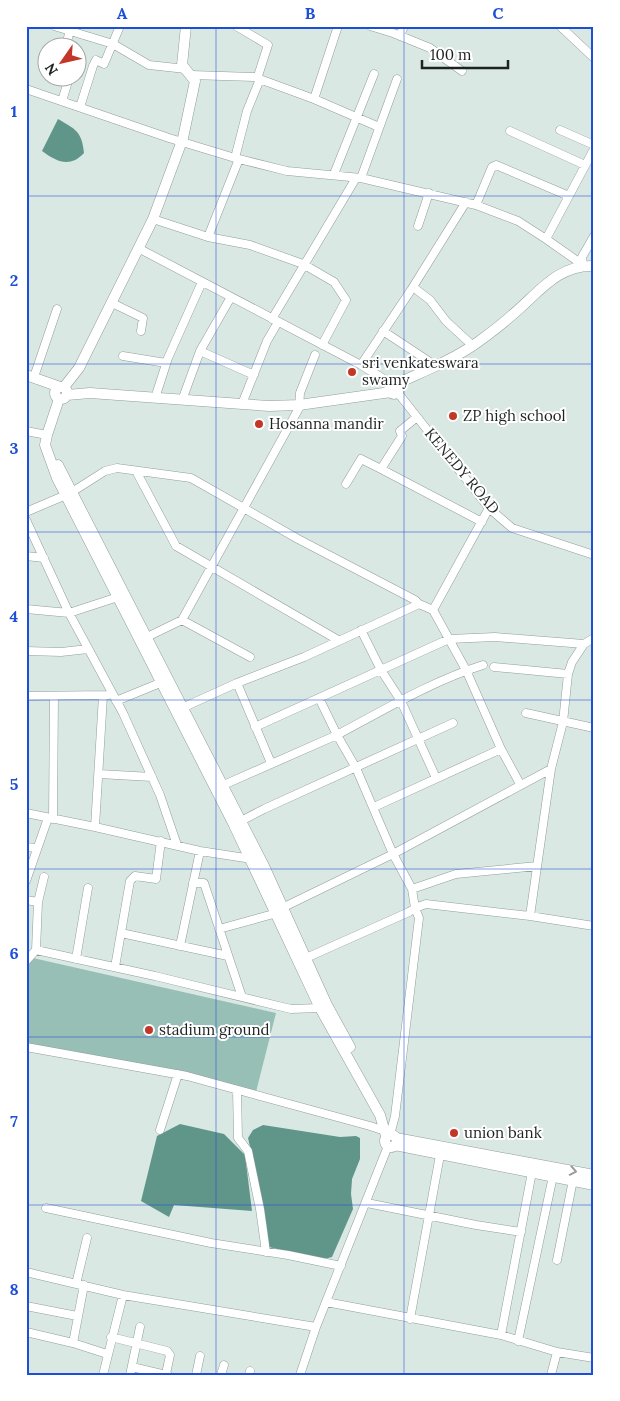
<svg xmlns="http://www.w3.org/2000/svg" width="620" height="1401" font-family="Lora,serif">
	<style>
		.green { fill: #98bfb6 }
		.water { fill: #60958a }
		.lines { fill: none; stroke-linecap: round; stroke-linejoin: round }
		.minor-casing { stroke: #919e9b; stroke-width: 9 }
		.major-casing { stroke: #919e9b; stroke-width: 11 }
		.minor { stroke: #fff; stroke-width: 8 }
		.major { stroke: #fff; stroke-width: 10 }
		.oneway { stroke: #9a9c9c }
		.grid { fill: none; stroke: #1d4ed8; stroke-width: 1; stroke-opacity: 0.55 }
		.poi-dot { fill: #c33728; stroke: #fff; stroke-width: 2 }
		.labels { text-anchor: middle; stroke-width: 4; stroke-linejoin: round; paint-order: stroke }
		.poi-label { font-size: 15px; fill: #1e2322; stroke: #fff; text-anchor: start }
		.street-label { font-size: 15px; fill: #1e2322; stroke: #fff }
		.neatline { fill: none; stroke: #1d4ed8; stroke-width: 2 }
		.grid-label { font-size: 16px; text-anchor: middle; font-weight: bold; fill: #1d4ed8 }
	</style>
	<rect width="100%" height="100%" fill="#dae8e4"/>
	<path class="green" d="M33,958l243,55 -20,79 -230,-46v-77z"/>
	<path class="water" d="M58,119c17,10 24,12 26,34 -14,15 -27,9 -42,-2z
		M180,1124l44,10 21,21 7,56 -78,-6 -5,12 -28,-16 16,-65z
		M263,1125l77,12 16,-1 4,2v21l-8,20 -1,15 2,15 -21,48 -11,3 -52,-13c-3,-37 -13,-73 -21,-109l5,-8z"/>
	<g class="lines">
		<g class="minor-casing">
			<path id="minor" d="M54,26l59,18 36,21 37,4
				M236,26l32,19 -11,34
				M370,26l23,7 37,15 32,23
				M560,26l34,32
				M400,36l4,-10
				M65,48l5,-17
				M191,75l63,2 60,22 65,28
				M26,89l143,49 66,20 52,13 74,7 115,27 42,16 28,18 37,26
				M314,99l24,-73
				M62,101l7,-23
				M80,107l13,-41 3,-6 8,4 16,-38
				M560,130l34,15
				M510,131l75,34
				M235,158l12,-47 13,-32
				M334,174l40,-100
				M361,178l36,-99
				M476,205l16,-38 4,-2 73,31
				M153,219l55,18 42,8 53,19 31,18 12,18 -24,45
				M418,226l11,-33
				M208,237l31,-78
				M546,239l48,-90
				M138,248l223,117 31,19
				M583,265l-1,-8 12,-21
				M413,287l17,13 16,21 27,25
				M112,303l31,15 -2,13
				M272,319l84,-141
				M383,331l53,35
				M200,351l54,24
				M123,356l43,7
				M361,365l50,-75 55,-88
				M34,377l23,-68
				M157,392l11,-34 34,-76
				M398,393l91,115 23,20 82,27
				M184,395l16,-44 31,-54
				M244,399l23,-58 11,-19
				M26,431l21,4
				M381,469l101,53
				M136,471l40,75 162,94
				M346,484l15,-25 20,10 21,-33 -2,-5 17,-14
				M72,492l33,-21 12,-3 74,10 107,61 117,61 4,4
				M26,512l40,-17
				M26,520l43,93 54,100 37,82 17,50
				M26,556l18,2
				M26,609l43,4 49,-16
				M433,610l56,-102
				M182,620l68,37
				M361,630l20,40 20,31 35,77
				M147,637l35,-17 117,-212 1,-15 15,-38
				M26,651l35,1 27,-3
				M494,667l74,7
				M237,683l67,-26 115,-53 14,6 33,60 35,79 19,35
				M26,696l82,-1
				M319,698l18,37c47,-25 95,-54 146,-70
				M116,701l44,-18
				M182,708l55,-25 34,80
				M526,713l68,15
				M255,727l194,-88 46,-2 89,7
				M99,774l53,3
				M219,787l118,-52 19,33 37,86 19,35
				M374,807l127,-58
				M26,813l69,14 105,24 52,8
				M53,819l1,-123
				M241,821l23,-12 189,-86
				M95,827l8,-131
				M26,847l10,1
				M26,881l22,-63
				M193,883h11l38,114
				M26,900l12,2 -2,48
				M38,902l6,-25
				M282,908l111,-54 158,-85
				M530,916l21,-147 12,-47 5,-48 4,-12 12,-18 10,-6
				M219,929l58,-16
				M121,933l107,23
				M180,946l20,-95
				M306,958l103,-46 6,-4 -3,-19 44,-15 81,-8
				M76,959l12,-71
				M26,961l10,-11 119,26 136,33 29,-1
				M115,967l15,-86 5,-5 21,3 5,-38
				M26,1047l161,29 183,50 15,5
				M237,1090l1,48 10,13 12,58 6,43
				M160,1130l18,-56
				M391,1131l4,-15 24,-198 -4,-10 11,-4 104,12 64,10
				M367,1203l109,22 45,7
				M46,1208l165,35 77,12 53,11
				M557,1260l16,-80
				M26,1272l97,23 193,32
				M76,1284l11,-46
				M326,1302l175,33 56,17 37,6
				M26,1306l51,10
				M410,1319l30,-164
				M26,1332l47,11 11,-58
				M501,1335l31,-163
				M111,1337l56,14 3,4 -4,19 2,1
				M518,1341l35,-165
				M73,1343l34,11
				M132,1367l34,8
				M104,1371l19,-76
				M130,1375l10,-48
				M196,1375l4,-19
				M221,1375l3,-10
				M249,1375l1,-4
				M300,1375l16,-48 72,-181
				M551,1375l6,-23"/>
		</g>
		<g class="major-casing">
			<path id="major" d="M26,375l34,12
				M389 389a5 5 0 1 1 10 0a5 5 0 1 1-10 0Z
				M396,384c28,-13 57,-24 82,-42 11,-8 23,-17 33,-26 26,-21 46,-52 83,-50
				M55 393a6 6 0 1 1 12 0a6 6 0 1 1-12 0Z
				M64,387l15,-19 74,-149 30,-81 12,-57 -13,-16 4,-39
				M67,395l23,-2 179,13 30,-1 92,-13
				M59,399l-12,36 -2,10 12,33 177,347 86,183 60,107 6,21
				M58,465l206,401 63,139 23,42
				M385 1141a6 6 0 1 1 12 0a6 6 0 1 1-12 0Z
				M396,1138l198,37
				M395,1145l199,40"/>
		</g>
		<use href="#minor" class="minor"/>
		<use href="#major" class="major"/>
	</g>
	<defs><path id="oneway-chevron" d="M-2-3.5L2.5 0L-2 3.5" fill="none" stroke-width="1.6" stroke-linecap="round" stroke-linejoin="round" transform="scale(1.25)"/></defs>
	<use class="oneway" href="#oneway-chevron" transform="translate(573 1171) rotate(11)"/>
	<path class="grid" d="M216,26v1349M404,26v1349M26,196h568M26,364h568M26,532h568M26,700h568M26,869h568M26,1037h568M26,1205h568"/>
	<g class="poi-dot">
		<circle cx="352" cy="372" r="5"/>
		<circle cx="453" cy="416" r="5"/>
		<circle cx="259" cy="424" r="5"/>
		<circle cx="149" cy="1030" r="5"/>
		<circle cx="454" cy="1133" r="5"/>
	</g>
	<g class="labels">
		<g class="poi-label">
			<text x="362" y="368">sri venkateswara<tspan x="362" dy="17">swamy</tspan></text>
			<text x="463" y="421">ZP high school</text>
			<text x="269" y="429">Hosanna mandir</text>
			<text x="159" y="1035">stadium ground</text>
			<text x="464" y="1138">union bank</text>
		</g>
		<g class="street-label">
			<text transform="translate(462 471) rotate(50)" y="5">KENEDY ROAD</text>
		</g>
	</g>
	<rect width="620" height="1401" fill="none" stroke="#ffffff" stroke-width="55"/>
	<g transform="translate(62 62) rotate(236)"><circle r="24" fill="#ffffff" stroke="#a5a7a7"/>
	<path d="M0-4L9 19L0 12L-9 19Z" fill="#c33728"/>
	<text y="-8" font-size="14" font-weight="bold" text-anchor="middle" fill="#1e2322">N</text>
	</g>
	<path d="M422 60v8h86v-8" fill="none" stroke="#1e2322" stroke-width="2.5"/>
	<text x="430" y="60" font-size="15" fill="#1e2322" stroke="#ffffff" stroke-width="4" paint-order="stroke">100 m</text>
	<rect x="28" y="28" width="564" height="1346" class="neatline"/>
	<g class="grid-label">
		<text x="122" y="19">A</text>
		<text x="310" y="19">B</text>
		<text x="498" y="19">C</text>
		<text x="14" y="117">1</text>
		<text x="14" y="286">2</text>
		<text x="14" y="454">3</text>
		<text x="14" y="622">4</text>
		<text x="14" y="790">5</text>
		<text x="14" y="959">6</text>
		<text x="14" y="1127">7</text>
		<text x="14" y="1295">8</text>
	</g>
</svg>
